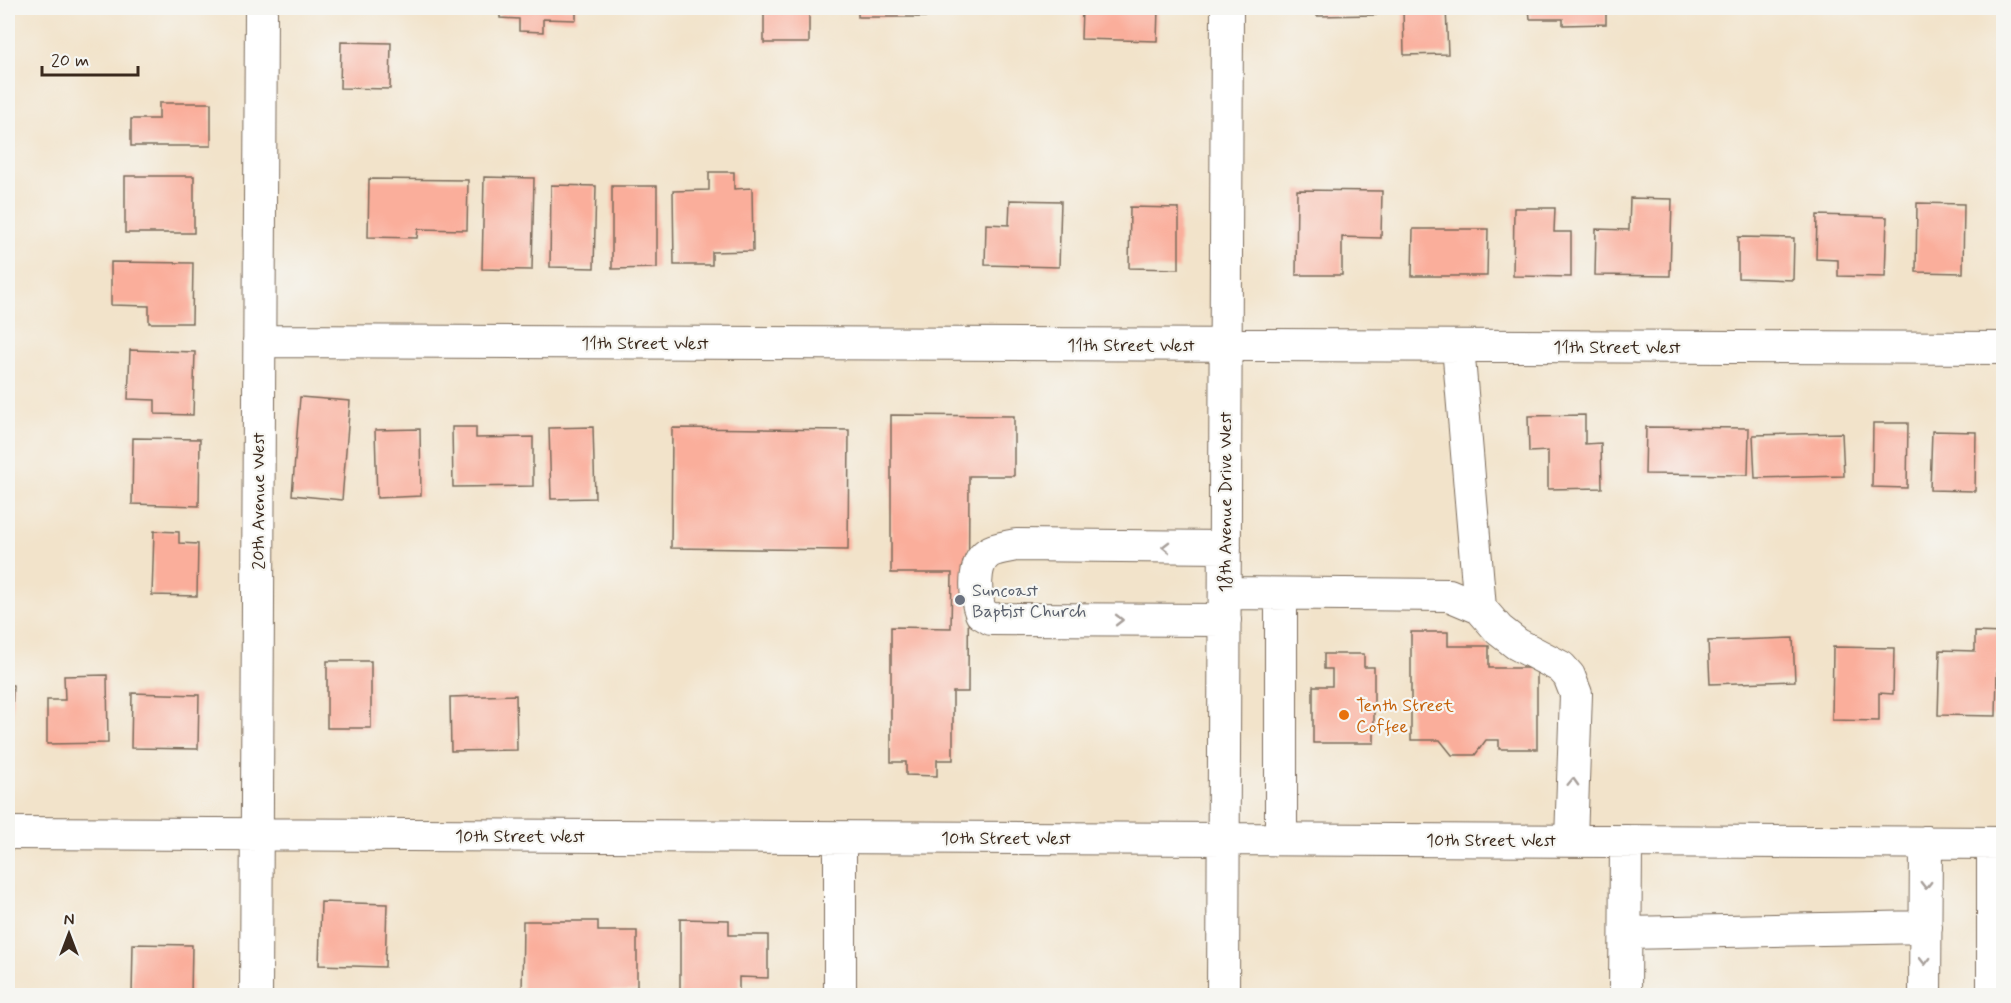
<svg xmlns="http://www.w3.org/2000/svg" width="2011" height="1003" font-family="Mynerve,sans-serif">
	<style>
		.building { fill: #faae9b }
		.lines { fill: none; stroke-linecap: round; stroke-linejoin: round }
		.minor-casing { stroke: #7b6b5a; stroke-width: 34 }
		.minor { stroke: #fff; stroke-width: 32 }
		.oneway { stroke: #a79f9a }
		.worship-dot { fill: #6b7280; stroke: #f6f6f2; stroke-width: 2 }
		.food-dot { fill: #e8710a; stroke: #f6f6f2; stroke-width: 2 }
		.labels { text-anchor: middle; stroke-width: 4.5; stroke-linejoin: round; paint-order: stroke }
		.street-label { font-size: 18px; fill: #3b2a1e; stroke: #f6f6f2 }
		.worship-label { font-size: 18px; fill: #5b616d; stroke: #f6f6f2; text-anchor: start }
		.food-label { font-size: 18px; fill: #c56008; stroke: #f6f6f2; text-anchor: start }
	</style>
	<rect width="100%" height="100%" fill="#f6f6f2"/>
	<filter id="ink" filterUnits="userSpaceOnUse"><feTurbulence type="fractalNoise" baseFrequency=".0167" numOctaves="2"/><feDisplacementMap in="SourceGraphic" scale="12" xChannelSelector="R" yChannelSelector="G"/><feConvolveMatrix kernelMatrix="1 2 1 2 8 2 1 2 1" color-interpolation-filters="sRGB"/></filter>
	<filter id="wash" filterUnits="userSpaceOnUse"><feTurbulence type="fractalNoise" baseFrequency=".008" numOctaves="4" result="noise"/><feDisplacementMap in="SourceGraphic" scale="24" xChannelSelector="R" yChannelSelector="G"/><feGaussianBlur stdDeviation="1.35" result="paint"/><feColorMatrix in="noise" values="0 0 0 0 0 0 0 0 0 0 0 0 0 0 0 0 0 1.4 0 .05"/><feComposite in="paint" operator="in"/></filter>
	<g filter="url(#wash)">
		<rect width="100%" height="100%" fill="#f2e3ca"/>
		<g id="blocks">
			<path class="building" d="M500,8h76v12l-33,-1v13l-24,-1v-12l-19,-1z
				M764,8h45v35h-45z
				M858,8h79v9h-79z
				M1082,8h76l-1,33 -76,-2z
				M1317,8h59v7l-59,1z
				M1403,8h43l2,46 -44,1z
				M1529,8h77v16l-43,1v-6h-33z
				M341,42l50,1 -1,46 -50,-1z
				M159,103h52v43h-80v-27h28z
				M709,172h25v17l18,-1 1,63 -41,1v13h-38l-1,-74 36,-1z
				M125,176h69v57h-69z
				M484,177l50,1 -2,92 -50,-1z
				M369,179l99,1 -1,50 -49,-1 -1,9 -49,-1z
				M551,185l45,1 -2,82 -44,-1z
				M612,186h45v82l-45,1z
				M1297,190l85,1 -1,47 -39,-1v38h-46z
				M2001,195h3v66h-4z
				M1630,198l42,1 -2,77 -75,-1 1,-46 33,1z
				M1010,200l51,1 -2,66 -74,-2 1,-41 23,1z
				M1917,203l47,1 -1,69 -47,-1z
				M1130,207l49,1v61l-50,-1z
				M1514,208h41l-1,24h17v45l-58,-1z
				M1817,215l70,2 -2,60 -47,-1v-16l-22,-1z
				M1413,229h75l-1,47h-75z
				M1738,237l56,1 -1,42 -55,-2z
				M111,262l82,1 -1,60h-43v-17l-38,-1z
				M130,350l65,2 -2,63 -38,-1v-14l-27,-1z
				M300,397l50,4 -8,99 -50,-5z
				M891,415l123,1v60h-45l-1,216h-15v68h-16v16l-31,-1v-13h-15v-135l60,1 1,-55h-61z
				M1585,415v29l16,-1 1,45 -54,1v-38l-19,1 -1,-36z
				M1873,423h35l-1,65 -35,-1z
				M452,427h24v11l57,-1v49l-80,1z
				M593,427l2,71 -44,1 -2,-71z
				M1646,427l103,1 -1,47 -103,-1z
				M672,428l177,2 -1,120 -177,-2z
				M420,429l1,67 -44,2 -2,-68z
				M1932,431l44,1 -1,59 -45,-1z
				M1842,433l2,43 -89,2 -2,-43z
				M133,438l67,1 -1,67 -67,-2z
				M154,531l25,1v11l19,1 -1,52 -45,-1z
				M1411,632h37v14h41v22h48v81h-38v-9h-13l-11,15h-23l-12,-15h-29z
				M1975,632l29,1v39h-7l-1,44 -58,-1 2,-65 35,1z
				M1793,638l2,43 -85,3 -2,-43z
				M1833,647l61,1 -1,46 -14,-1v28l-47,-1z
				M1324,654h40v13h10v76h-61v-57h19v-17h-8z
				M327,661h44v67h-44z
				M107,675l1,68 -61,1v-44h18l-1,-24z
				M8,684l5,1 -2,61h-3z
				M132,693l67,2 -1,54 -67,-1z
				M516,695l1,55 -66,1 -1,-54z
				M321,902l66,2 -2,63 -66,-2z
				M680,919l49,1v15h39v43l-29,-1v19h-59z
				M523,921h75v10h39v60h-28v5h-87z
				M133,944l59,1 -1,51h-59z"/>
		</g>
	</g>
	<g filter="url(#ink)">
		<use href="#blocks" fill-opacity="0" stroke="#7b6b5a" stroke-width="1.5"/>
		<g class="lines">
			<g class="minor-casing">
				<path id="minor" d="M259,341l1745,7
					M1458,346l22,262
					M1225,547l-209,-2c-8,2 -21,3 -28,8 -16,11 -13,44 -7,60l10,6 234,1
					M1225,593l224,2 31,13 19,22 18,14 44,23 8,9 7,18 -5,146
					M1281,594v245
					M8,833l1996,10
					M1993,843v153
					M1626,933l300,-6
					M256,996l5,-988
					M840,996v-158
					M1223,996l4,-988
					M1625,996l1,-155
					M1925,996l1,-154"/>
			</g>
			<use href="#minor" class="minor"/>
		</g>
		<defs><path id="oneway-chevron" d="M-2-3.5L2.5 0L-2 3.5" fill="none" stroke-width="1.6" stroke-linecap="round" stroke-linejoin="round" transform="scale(1.5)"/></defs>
		<g class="oneway">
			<use href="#oneway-chevron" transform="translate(1166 547) rotate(-179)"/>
			<use href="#oneway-chevron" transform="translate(1119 620)"/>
			<use href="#oneway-chevron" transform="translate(1573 782) rotate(-88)"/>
			<use href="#oneway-chevron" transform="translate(1926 885) rotate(90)"/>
			<use href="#oneway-chevron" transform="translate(1925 961) rotate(90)"/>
		</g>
	</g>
	<circle class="worship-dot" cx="960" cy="600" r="6"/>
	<circle class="food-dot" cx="1344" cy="715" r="6"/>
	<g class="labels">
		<g class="street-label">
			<text x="645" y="349">11th Street West</text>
			<text x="1131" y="351">11th Street West</text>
			<text x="1617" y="353">11th Street West</text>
			<text transform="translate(258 501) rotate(-90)" y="6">20th Avenue West</text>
			<text transform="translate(1225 502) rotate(-90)" y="6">18th Avenue Drive West</text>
			<text x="520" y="842">10th Street West</text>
			<text x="1006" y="844">10th Street West</text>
			<text x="1491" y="846">10th Street West</text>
		</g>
		<g class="worship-label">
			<text x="972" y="596">Suncoast<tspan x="972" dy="21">Baptist Church</tspan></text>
		</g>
		<g class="food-label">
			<text x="1356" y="711">Tenth Street<tspan x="1356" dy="21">Coffee</tspan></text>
		</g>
	</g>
	<rect width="2011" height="1003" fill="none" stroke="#f6f6f2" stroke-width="30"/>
	<g transform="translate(69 934)" stroke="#f6f6f2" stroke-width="4.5" paint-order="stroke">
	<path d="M0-4.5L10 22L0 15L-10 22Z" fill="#3b2a1e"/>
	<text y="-9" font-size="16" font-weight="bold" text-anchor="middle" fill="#3b2a1e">N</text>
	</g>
	<path d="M42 66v9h96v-9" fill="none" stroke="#3b2a1e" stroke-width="3"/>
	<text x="51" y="66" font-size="18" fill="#3b2a1e" stroke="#f6f6f2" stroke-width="4.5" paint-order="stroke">20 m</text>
</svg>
